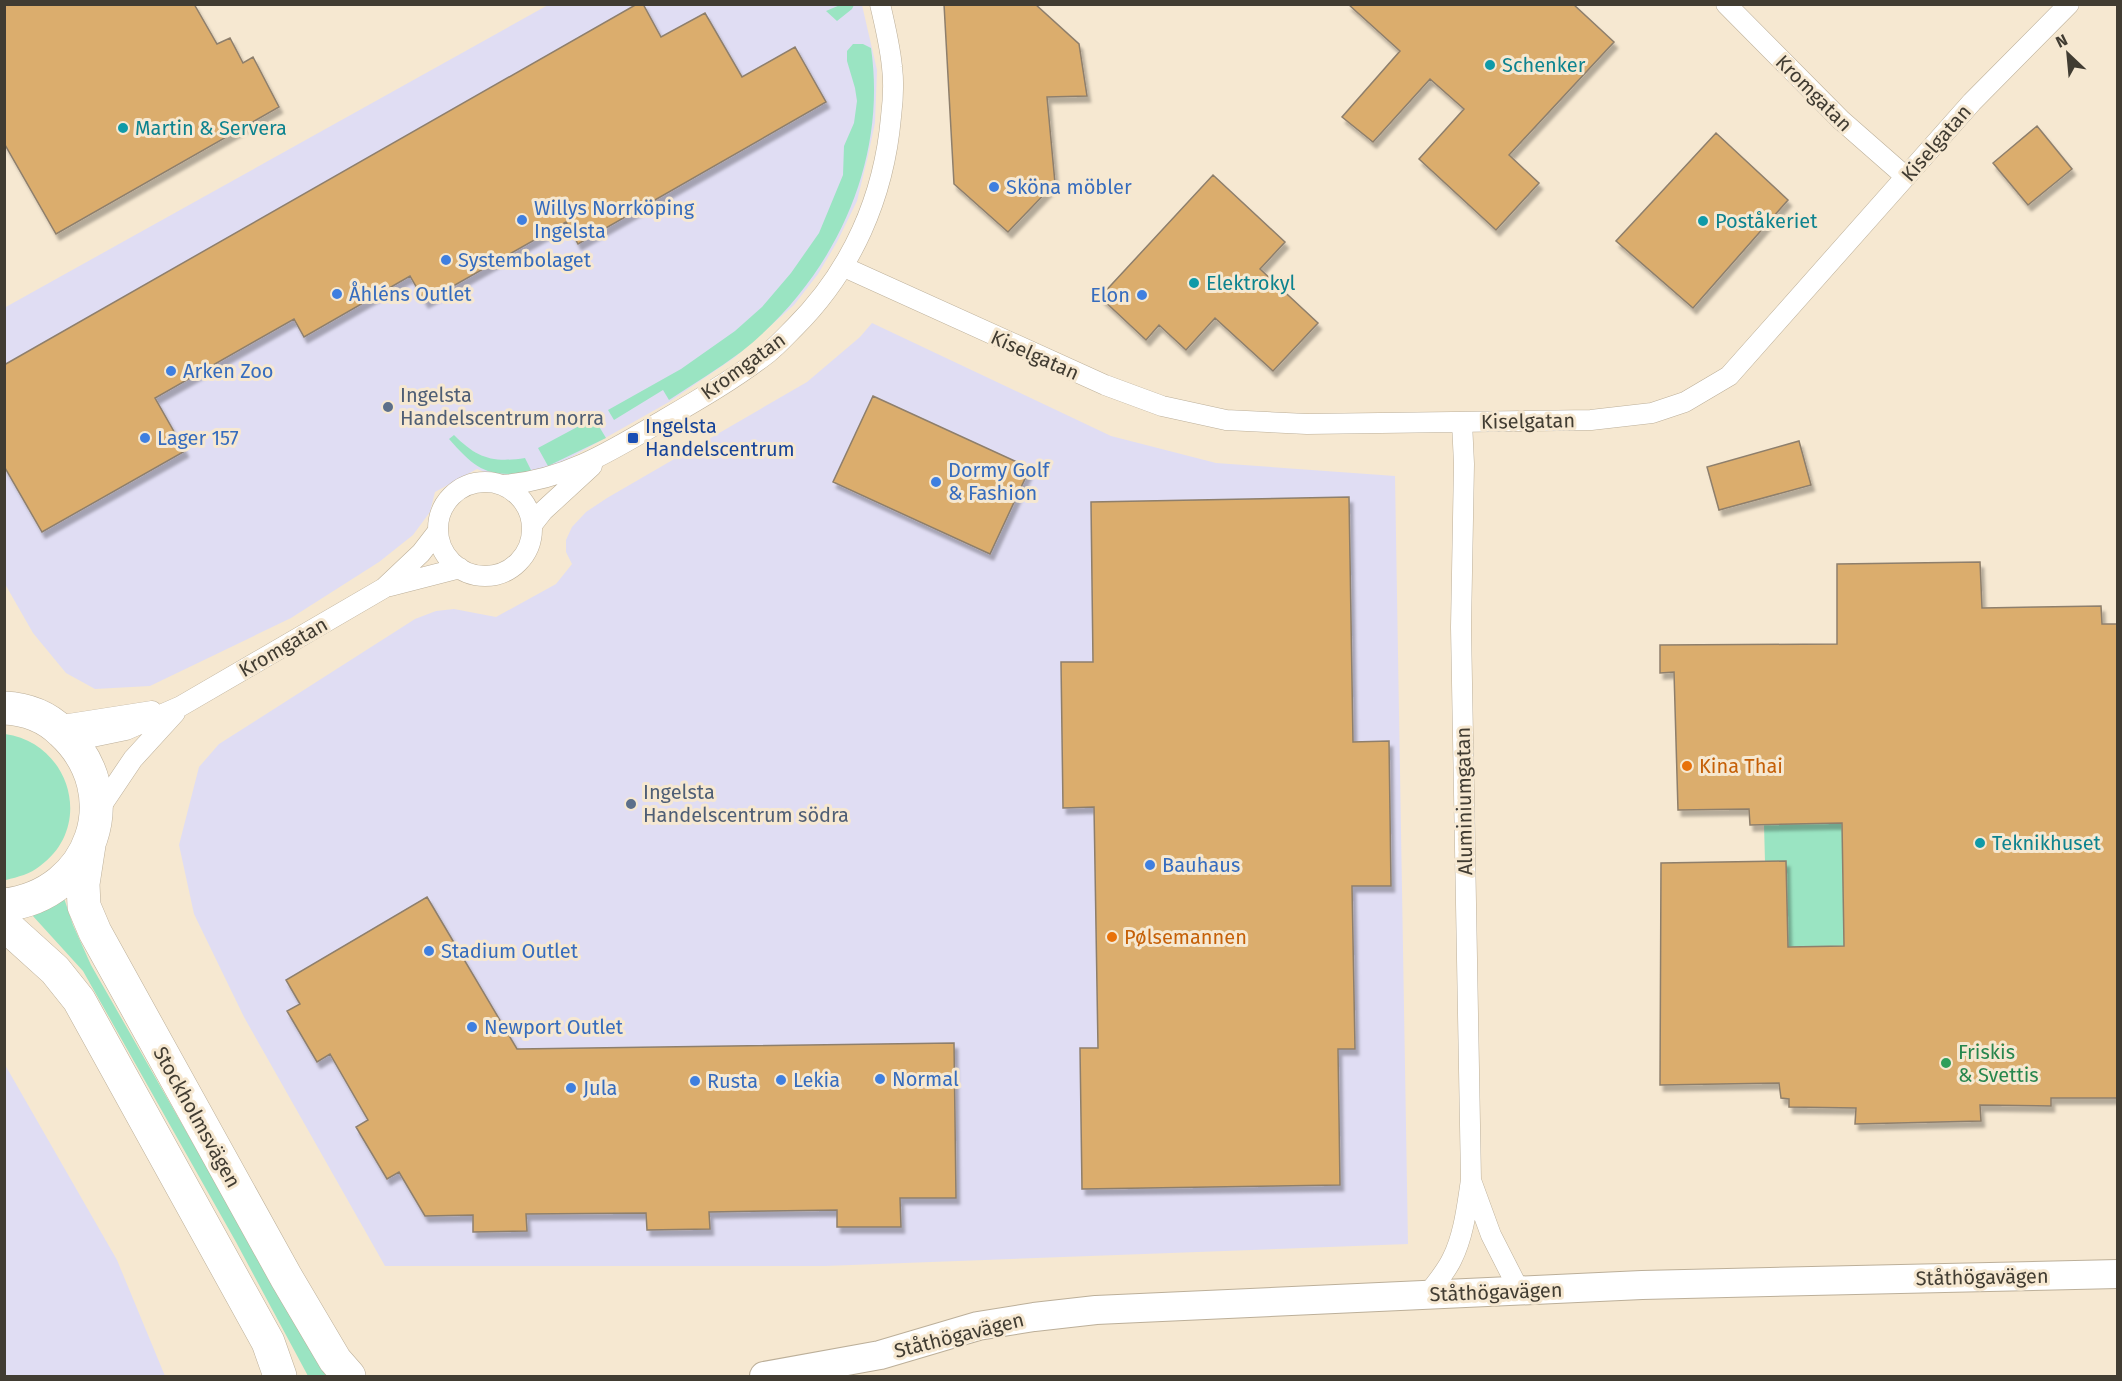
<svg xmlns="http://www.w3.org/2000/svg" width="2122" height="1381" font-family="'Fira Sans',sans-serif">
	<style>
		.commercial { fill: #e0ddf3 }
		.green { fill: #9ae4c2 }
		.building { fill: #dbad6d; stroke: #8e7f6c; stroke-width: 1.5; filter: url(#shadow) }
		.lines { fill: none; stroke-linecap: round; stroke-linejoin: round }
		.street-casing { stroke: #bcaf99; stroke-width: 21 }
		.secondary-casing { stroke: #bcaf99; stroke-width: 30 }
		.highway-casing { stroke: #bcaf99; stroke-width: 34 }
		.street { stroke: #fff; stroke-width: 20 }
		.secondary { stroke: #fff; stroke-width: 28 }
		.highway { stroke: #fff; stroke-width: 33 }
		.culture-dot { fill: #0f9aa8; stroke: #f6e8d1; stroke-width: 2 }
		.shop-dot { fill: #3f7fe0; stroke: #f6e8d1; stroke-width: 2 }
		.service-dot { fill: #5c6f8a; stroke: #f6e8d1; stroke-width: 2 }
		.transit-dot { fill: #1a4fb4; stroke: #f6e8d1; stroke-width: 2 }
		.food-dot { fill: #e8710a; stroke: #f6e8d1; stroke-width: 2 }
		.leisure-dot { fill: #2e9e5b; stroke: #f6e8d1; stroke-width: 2 }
		.labels { text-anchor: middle; stroke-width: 6; stroke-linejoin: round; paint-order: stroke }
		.culture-label { font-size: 20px; fill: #0d838f; stroke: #f6e8d1; text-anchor: start }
		.street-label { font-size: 20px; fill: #413c32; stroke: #f6e8d1 }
		.shop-label { font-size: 20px; fill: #366cbe; stroke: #f6e8d1; text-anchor: start }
		.service-label { font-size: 20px; fill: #4e5e75; stroke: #f6e8d1; text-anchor: start }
		.transit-label { font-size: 20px; fill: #164399; stroke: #f6e8d1; text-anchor: start }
		.food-label { font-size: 20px; fill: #c56008; stroke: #f6e8d1; text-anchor: start }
		.leisure-label { font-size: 20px; fill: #27864d; stroke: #f6e8d1; text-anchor: start }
	</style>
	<defs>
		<filter id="shadow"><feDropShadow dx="3.5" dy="6" stdDeviation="1.5" flood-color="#0004"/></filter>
	</defs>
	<rect width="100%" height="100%" fill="#f6e8d1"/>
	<path class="commercial" d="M548,5h314l15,65 -2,53 -7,33 -11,45 -20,41 -19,32 -24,31 -60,53 -65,44 -101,57 -35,15 -22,2 -19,-1 -15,-6 -42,23 -5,20 -17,23 -34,27 -88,56 -141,68 -55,3 -29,-16 -33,-40 -28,-49 -1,-276z
		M872,323l239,113 105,27 179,13 13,768 -583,22h-440l-141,-249 -50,-103 -15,-69 20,-78 20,-23 196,-125 21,-8 18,-2 42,8 60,-33 16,-20 -6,-12v-12l6,-13 14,-15 21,-14 200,-116 53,-45z
		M4,1063l113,197 48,116h-160z"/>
	<path class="green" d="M840,5h14l-2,4 -15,12 -11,-10z
		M853,44h10l8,4c17,117 -39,232 -130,304 -23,17 -48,32 -72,48l-6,-10 -49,30 -6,-10 73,-41 54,-38 27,-24 29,-34 28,-40 24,-58 1,-29 10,-23 3,-22 -2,-13 -8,-27v-10z
		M594,418l12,20 -58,28 -10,-18z
		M454,435c23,23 38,28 71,23l7,14c-43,6 -55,-1 -83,-33z
		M5,734c65,9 90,92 35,132 -10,8 -22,11 -34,14z
		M1842,823l2,123 -56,1 -2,-85h-21l-1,-38z
		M64,898l9,27 18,40 235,411h-18l-72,-134 -153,-271 -51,-56 20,-8z"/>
	<path class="building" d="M4,4h190l23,40 13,-6 13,25 10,-6 26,50 -223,127 -52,-91z
		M637,4h6l18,33 44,-24 37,64 53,-30 31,55 -248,142 -12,-22 -141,80 -15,-26 -106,61 -10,-18 -139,79 30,53 -143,81 -38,-66v-101z
		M944,4h91l44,40 8,52 -40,1 8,86 -47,49 -54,-48z
		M1348,4h225l41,38 -105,113 30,28 -43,47 -77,-71 45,-50 -34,-30 -57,63 -31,-25 58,-66z
		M2037,126l35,43 -44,36 -35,-42z
		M1716,133l72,67 -95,108 -77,-67z
		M1213,175l72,67 -25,27 58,54 -45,48 -58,-53 -29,32 -27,-25 -13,15 -46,-43z
		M873,396l157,72 -40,86 -157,-72z
		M1799,441l12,44 -92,25 -12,-43z
		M1349,497l4,245 36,-1 2,145h-39l3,163h-17l2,136 -258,4 -2,-141h18l-4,-241 -31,1 -2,-146h32l-2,-160z
		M1980,562l2,46 119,-2 1,18h16v474h-67v8l-71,-1 1,16 -126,3 1,-16 -67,-1v-8l-8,-1 -2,-15 -119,2 1,-222 125,-2 2,86 56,-1 -2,-123 -92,2 -1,-16 -71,1 -4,-138 -14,1v-28l177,-1v-80z
		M427,897l90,152 437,-6 2,155h-56l1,29h-64v-17l-128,2 1,17 -63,1 -1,-17 -120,1 1,17 -54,1v-17l-48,1 -26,-44 -12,7 -31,-52 12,-7 -38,-66 -13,8 -30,-51 13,-7 -14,-24z"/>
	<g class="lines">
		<g class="street-casing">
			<path id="street" d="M1726,4l115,116 65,57
				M844,267l261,118 57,21 64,14 81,4 284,-4 61,-7 33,-11 44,-26 243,-274 97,-98
				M438 529a47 47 0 1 1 94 0a47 47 0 1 1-94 0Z
				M502,485c62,-4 111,-35 163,-66 35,-20 71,-41 103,-66 10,-8 18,-17 27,-26 57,-57 89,-130 96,-210 2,-16 3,-34 1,-50 -2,-21 -7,-42 -12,-63
				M532,525l11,-14 49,-45
				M390,586l70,-18
				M56,726l96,-15
				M73,741l53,-11 55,-24 203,-118 37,-35 17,-22
				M96,814l37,-55 42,-46
				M1472,1183l19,52 28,55
				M1427,1295c9,-12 19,-23 25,-36 12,-24 15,-53 19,-79l-10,-553 3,-163 -2,-42"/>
		</g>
		<g class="secondary-casing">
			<path id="secondary" d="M764,1376l116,-21 98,-29 56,-9 62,-7 546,-25 476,-11"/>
		</g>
		<g class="highway-casing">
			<path id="highway" d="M4,708c22,1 43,9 58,24 66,61 31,163 -58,173
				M89,845l-6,39 1,22 11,26 191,345 49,83 14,16
				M4,924l51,46 24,30 189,342 12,34"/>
		</g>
		<use href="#street" class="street"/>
		<use href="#secondary" class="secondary"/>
		<use href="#highway" class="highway"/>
	</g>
	<g class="culture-dot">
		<circle cx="1490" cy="65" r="6"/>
		<circle cx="123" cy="128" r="6"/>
		<circle cx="1703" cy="221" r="6"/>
		<circle cx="1194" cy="283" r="6"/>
		<circle cx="1980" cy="843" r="6"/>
	</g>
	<g class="shop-dot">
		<circle cx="994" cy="187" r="6"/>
		<circle cx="522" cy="220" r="6"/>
		<circle cx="446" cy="260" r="6"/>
		<circle cx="337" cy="294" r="6"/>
		<circle cx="1142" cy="295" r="6"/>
		<circle cx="171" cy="371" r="6"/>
		<circle cx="145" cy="438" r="6"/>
		<circle cx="936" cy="482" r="6"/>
		<circle cx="1150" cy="865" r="6"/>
		<circle cx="429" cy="951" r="6"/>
		<circle cx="472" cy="1027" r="6"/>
		<circle cx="880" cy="1079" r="6"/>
		<circle cx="781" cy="1080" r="6"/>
		<circle cx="695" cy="1081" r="6"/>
		<circle cx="571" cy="1088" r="6"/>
	</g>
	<g class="service-dot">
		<circle cx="388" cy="407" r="6"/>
		<circle cx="631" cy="804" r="6"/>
	</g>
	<rect class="transit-dot" x="627" y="432" width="12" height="12" rx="3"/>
	<g class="food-dot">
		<circle cx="1687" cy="766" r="6"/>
		<circle cx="1112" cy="937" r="6"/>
	</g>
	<circle class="leisure-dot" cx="1946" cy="1063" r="6"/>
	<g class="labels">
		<g class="culture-label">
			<text x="1502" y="72">Schenker</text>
			<text x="135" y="135">Martin &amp; Servera</text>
			<text x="1715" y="228">Poståkeriet</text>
			<text x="1206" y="290">Elektrokyl</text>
			<text x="1992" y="850">Teknikhuset</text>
		</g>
		<g class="street-label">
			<text transform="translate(1814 93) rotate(45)" y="7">Kromgatan</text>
			<text transform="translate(1936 143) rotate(-49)" y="7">Kiselgatan</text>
			<text transform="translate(1035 355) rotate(24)" y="7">Kiselgatan</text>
			<text transform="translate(743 366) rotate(-36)" y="7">Kromgatan</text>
			<text transform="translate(1528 421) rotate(-1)" y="7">Kiselgatan</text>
			<text transform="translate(283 647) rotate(-30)" y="7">Kromgatan</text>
			<text transform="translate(1464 801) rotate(-91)" y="7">Aluminiumgatan</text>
			<text transform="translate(197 1117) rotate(61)" y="7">Stockholmsvägen</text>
			<text transform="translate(1982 1277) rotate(-1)" y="7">Ståthögavägen</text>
			<text transform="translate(1496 1292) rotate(-2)" y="7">Ståthögavägen</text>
			<text transform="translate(959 1335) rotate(-14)" y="7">Ståthögavägen</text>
		</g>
		<g class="shop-label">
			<text x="1006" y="194">Sköna möbler</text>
			<text x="534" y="215">Willys Norrköping<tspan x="534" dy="23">Ingelsta</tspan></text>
			<text x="458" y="267">Systembolaget</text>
			<text x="349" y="301">Åhléns Outlet</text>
			<text x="1130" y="302" text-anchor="end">Elon</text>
			<text x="183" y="378">Arken Zoo</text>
			<text x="157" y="445">Lager 157</text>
			<text x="948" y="477">Dormy Golf<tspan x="948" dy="23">&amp; Fashion</tspan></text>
			<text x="1162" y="872">Bauhaus</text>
			<text x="441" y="958">Stadium Outlet</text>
			<text x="484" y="1034">Newport Outlet</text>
			<text x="892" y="1086">Normal</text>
			<text x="793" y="1087">Lekia</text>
			<text x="707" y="1088">Rusta</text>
			<text x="583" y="1095">Jula</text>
		</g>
		<g class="service-label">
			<text x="400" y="402">Ingelsta<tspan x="400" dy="23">Handelscentrum norra</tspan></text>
			<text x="643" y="799">Ingelsta<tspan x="643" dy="23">Handelscentrum södra</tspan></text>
		</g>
		<g class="transit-label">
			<text x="645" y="433">Ingelsta<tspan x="645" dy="23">Handelscentrum</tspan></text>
		</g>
		<g class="food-label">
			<text x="1699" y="773">Kina Thai</text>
			<text x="1124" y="944">Pølsemannen</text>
		</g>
		<g class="leisure-label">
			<text x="1958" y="1059">Friskis<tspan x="1958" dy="23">&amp; Svettis</tspan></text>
		</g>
	</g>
	<rect width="2122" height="1381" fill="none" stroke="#413c32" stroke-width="12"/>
	<g transform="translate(2068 54) rotate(334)" stroke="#f6e8d1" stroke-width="4.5" paint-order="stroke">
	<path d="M0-4.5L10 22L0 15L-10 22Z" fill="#413c32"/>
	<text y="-9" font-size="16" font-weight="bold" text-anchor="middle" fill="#413c32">N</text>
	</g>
</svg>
